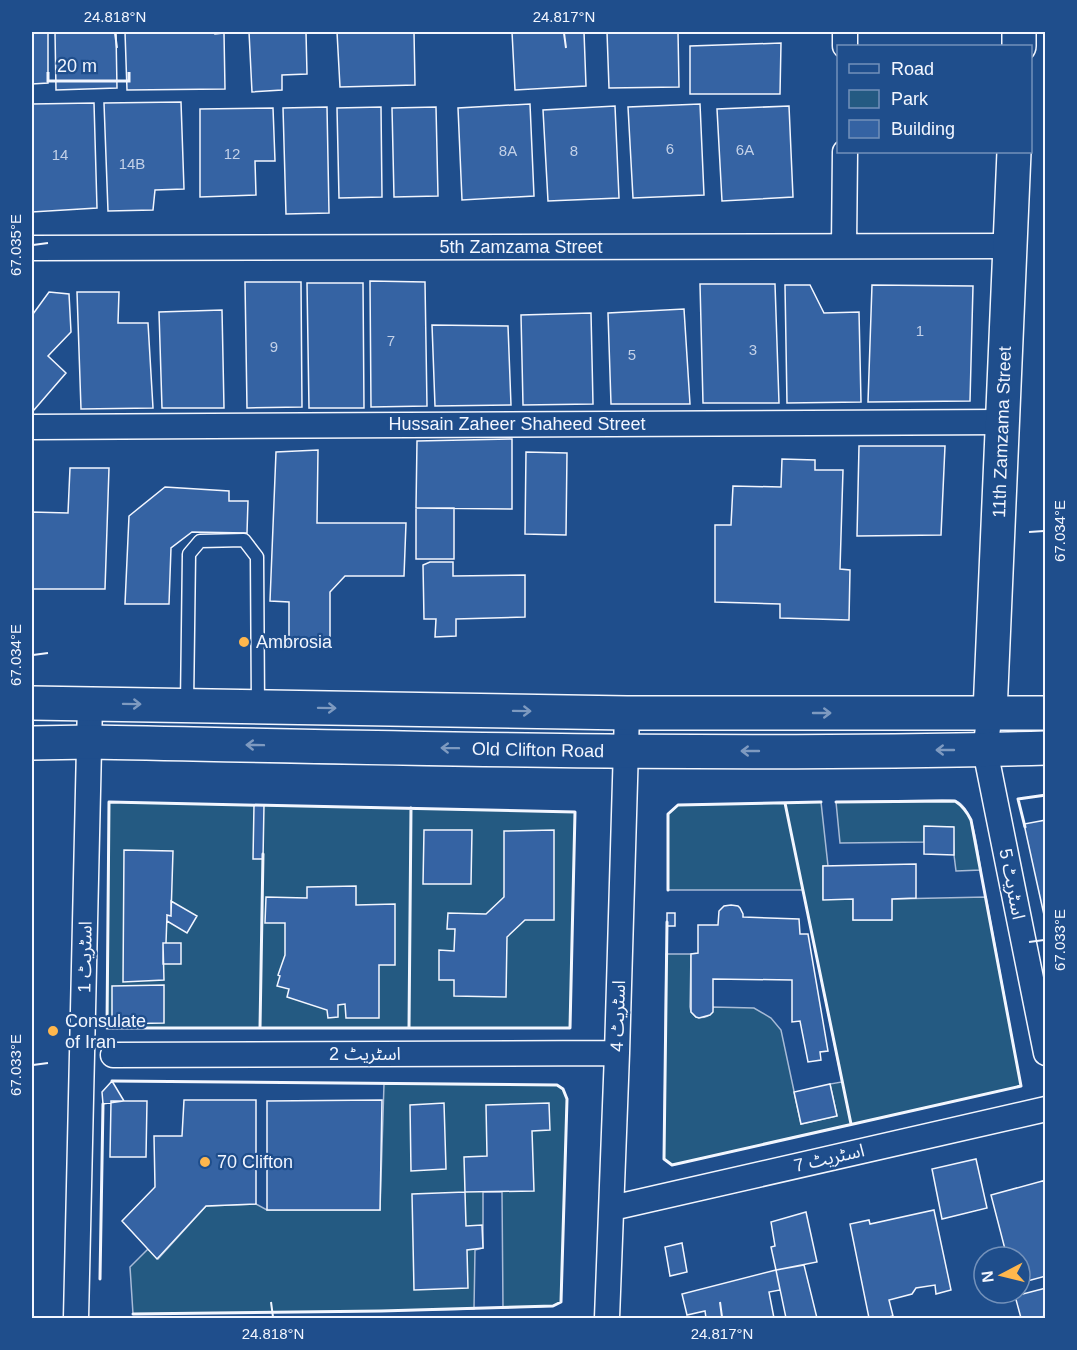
<svg xmlns="http://www.w3.org/2000/svg" width="1077" height="1350" font-family="Arial,'Noto Sans Arabic',sans-serif">
	<style>
		.green { fill: #245a82; stroke: #a8bbd7; stroke-width: 1.5 }
		.building { fill: #3563a3; stroke: #f2f6ff; stroke-width: 1.5 }
		.lines { fill: none; stroke-linecap: round; stroke-linejoin: round }
		.lane-casing { stroke: #f2f6ff; stroke-width: 15 }
		.street-casing { stroke: #f2f6ff; stroke-width: 27 }
		.secondary-casing { stroke: #f2f6ff; stroke-width: 36 }
		.lane { stroke: #1f4e8c; stroke-width: 12 }
		.street { stroke: #1f4e8c; stroke-width: 24 }
		.secondary { stroke: #1f4e8c; stroke-width: 33 }
		.wall { stroke: #f2f6ff; stroke-width: 3 }
		.oneway { stroke: #7e9ac0 }
		.ticks { fill: none; stroke: #f2f6ff; stroke-width: 2 }
		.poi-dot { fill: #ffb74d; stroke: #1f4e8c; stroke-width: 2 }
		.labels { text-anchor: middle; stroke-width: 4.5; stroke-linejoin: round; paint-order: stroke }
		.number-label { font-size: 15px; fill: #c3d1e8 }
		.street-label { font-size: 18px; fill: #f2f6ff; stroke: #1f4e8c }
		.poi-label { font-size: 18px; fill: #f2f6ff; stroke: #1f4e8c; text-anchor: start }
		.neatline { fill: none; stroke: #f2f6ff; stroke-width: 2 }
		.ticks-label { font-size: 15px; text-anchor: middle; fill: #f2f6ff }
	</style>
	<rect width="100%" height="100%" fill="#1f4e8c"/>
	<path class="green" d="M942,800c4,0 10,0 14,1 19,8 21,51 25,69l-25,1 -2,-16 -1,-28h-29v15l-84,1 -4,-41z
		M109,802l466,10 -5,216h-463z
		M821,802l7,64h-5v33h30v21h38l1,-21 94,-2 35,189 -349,79 -8,-6 2,-205h25l-1,53 1,5 5,5c9,2 16,-1 17,-10l41,1 17,10 10,12 20,94 36,-8 -7,-32 12,-2 -39,-192h-135v-76l10,-9z
		M384,1084l173,1 6,4 4,10 -6,203 -8,4 -50,2 -1,-116h-19v56l-8,2 -1,59 -93,2 -248,3 -3,-47 18,-18 10,10 48,-53 50,-2 11,6h113z"/>
	<path class="building" d="M32,32h16v51l-16,1z
		M55,32h61l1,56 -61,2z
		M125,32h90v2l9,-1 1,56 -98,1z
		M249,32h57l1,42 -25,1v15l-30,2z
		M337,32h77l1,53 -75,2z
		M512,32h72l2,54 -71,4z
		M607,32h71l1,55 -70,1z
		M781,43l-1,51h-90v-48z
		M181,102l3,87 -29,1 -2,20 -45,1 -4,-108z
		M94,103l3,105 -65,4v-108z
		M530,104l4,92 -72,4 -4,-92z
		M700,104l4,91 -71,3 -5,-91z
		M615,106l4,92 -71,3 -5,-91z
		M789,106l4,91 -71,4 -5,-92z
		M327,107l2,106 -43,1 -3,-106z
		M381,107l1,90 -43,1 -2,-90z
		M436,107l2,89 -44,1 -2,-89z
		M273,108l2,53h-20l1,34 -56,2v-88z
		M370,281l55,1 2,124 -56,1z
		M245,282h56l1,125 -55,1z
		M307,283h56l1,125h-55z
		M700,284h75l4,119h-76z
		M785,285h25l14,28 35,-1 2,90 -74,1z
		M872,285l101,1 -3,115 -102,1z
		M49,292l20,2 2,38 -23,24 18,17 -32,37h-2v-98l1,2z
		M77,292h42l-1,31h30l5,85 -72,1z
		M684,309l6,95h-79l-3,-91z
		M222,310l2,98h-62l-3,-96z
		M591,313l2,91 -70,1 -2,-90z
		M432,325l76,1 3,79 -76,1z
		M512,439v70l-96,-1 1,-67z
		M859,446h86l-4,89 -84,1z
		M318,450l-1,73h89l-2,53h-59l-15,16v53h-41v-43l-19,-1 6,-149z
		M526,452l41,1 -1,82 -41,-1z
		M782,459l33,1v10h28l-3,99 10,1 -1,50 -69,-2v-14l-65,-2v-77h16l2,-39 48,1z
		M70,468h39l-4,121h-73v-77l36,1z
		M165,487l64,4v10h19l-1,32 -55,-1 -21,16 -2,56h-44l4,-88z
		M416,508h38v51h-38z
		M430,562h23v14l72,-1v42l-69,2v17l-21,1 1,-18h-12l-1,-54z
		M254,805h10l-1,54h-10z
		M1046,820v104l-22,-100z
		M924,826l30,1v28l-30,-1z
		M424,830h48l-1,54h-48z
		M554,830v90h-29l-18,17 -1,60 -52,-1v-16h-15v-30l15,1 1,-22h-8l1,-16 38,1 18,-17v-66z
		M124,850l49,1 -2,65 -4,-1 -1,28h-3l1,37 -41,2z
		M916,864v34l-24,1v21h-39v-21l-30,1v-34z
		M356,886v19l39,-1v61h-16v53h-33l-1,-14 -7,1v12l-10,1 -1,-8 -40,-13 2,-8 -12,-3 3,-10 -2,-1 7,-20v-32h-20l1,-26 41,1v-11z
		M171,901l26,15 -10,17 -20,-12v-6l4,1z
		M731,905l7,1 2,2 3,6v3l56,2 1,15h8l20,117 -8,1 1,8 -13,2 -8,-41 -8,1v-42l-79,-1v33l-3,3 -11,3 -3,-1 -5,-5v-58l7,-1v-28h20l1,-14 5,-5z
		M667,913h8v13h-8z
		M163,943h18v21h-18z
		M164,985v38l-52,1v-38z
		M112,1081l12,20 -21,3 -1,-12z
		M830,1084l7,32 -36,8 -7,-32z
		M184,1100h72v104l-50,2 -49,53 -35,-38 33,-34 -1,-51h28z
		M382,1100l-2,110h-113v-109z
		M111,1101h36l-1,56h-36z
		M444,1103l2,66 -35,2 -1,-66z
		M549,1103l1,27 -18,1 2,60 -69,1 -1,-35 23,-1 -1,-51z
		M976,1159l11,49 -45,11 -10,-50z
		M1046,1180v96l-26,7v-26h-13l-16,-62z
		M465,1192l1,34 16,-1 1,23 -16,2 1,38 -54,2 -2,-96z
		M934,1210l17,80 -15,4 -1,-9 -19,3 -4,6 -23,6 4,16 -9,2h-15l-19,-94 19,-4 1,4z
		M806,1212l11,50 -41,8 -5,-23 4,-1 -4,-24z
		M682,1243l5,29 -17,4 -5,-29z
		M804,1265l13,53h-31l-10,-48z
		M776,1270l4,20 -11,2 5,26h-68l-1,-7 -18,4 -5,-21z
		M1046,1288v28l-10,2h-15l-6,-22z"/>
	<g class="lines">
		<g class="lane-casing">
			<path id="lane" d="M187,704l2,-150 11,-13 44,-1 13,17 1,150"/>
		</g>
		<g class="street-casing">
			<path id="street" d="M845,46v-14
				M844,246l1,-94
				M32,248l978,-2
				M32,427l970,-5
				M990,713l-5,37 61,303
				M113,1055l504,-2
				M612,1208l434,-99
				M76,1318l14,-615
				M607,1318l10,-265 10,-340"/>
		</g>
		<g class="secondary-casing">
			<path id="secondary" d="M1019,46v-14
				M32,703l595,10h419
				M990,713l24,-561
				M32,743l58,-1c318,6 637,15 956,6"/>
		</g>
		<use href="#lane" class="lane"/>
		<use href="#street" class="street"/>
		<use href="#secondary" class="secondary"/>
		<path class="wall" d="M109,802l466,10 -5,216h-463z
			M785,803l66,321
			M1025,827l-7,-28 28,-4
			M668,890v-76l10,-9 143,-3
			M667,922l-3,237 8,6 349,-79 -50,-266c-4,-8 -8,-14 -16,-19l-119,1
			M260,1028l3,-174
			M409,1028l2,-220
			M112,1081l445,4 6,4 4,10 -6,203 -8,4 -172,5 -248,3
			M100,1279l3,-175"/>
	</g>
	<defs><path id="oneway-shaft" d="M-6 0H5M1.5-3L5.5 0L1.5 3" fill="none" stroke-width="1.6" stroke-linecap="round" stroke-linejoin="round" transform="scale(1.5)"/></defs>
	<g class="oneway">
		<use href="#oneway-shaft" transform="translate(132 704) rotate(1)"/>
		<use href="#oneway-shaft" transform="translate(327 708) rotate(1)"/>
		<use href="#oneway-shaft" transform="translate(522 711) rotate(1)"/>
		<use href="#oneway-shaft" transform="translate(822 713)"/>
		<use href="#oneway-shaft" transform="translate(255 745) rotate(-179)"/>
		<use href="#oneway-shaft" transform="translate(450 748) rotate(-179)"/>
		<use href="#oneway-shaft" transform="translate(945 750) rotate(180)"/>
		<use href="#oneway-shaft" transform="translate(750 751) rotate(180)"/>
	</g>
	<path class="ticks" d="M115,33l2,15M564,33l2,15M33,245l15,-2M1029,532l15,-1M33,655l15,-2M1029,942l15,-2M33,1065l15,-2M271,1302l2,15M720,1302l2,15"/>
	<g class="poi-dot">
		<circle cx="244" cy="642" r="6"/>
		<circle cx="53" cy="1031" r="6"/>
		<circle cx="205" cy="1162" r="6"/>
	</g>
	<g class="labels">
		<g class="number-label">
			<text x="670" y="154">6</text>
			<text x="745" y="155">6A</text>
			<text x="508" y="156">8A</text>
			<text x="574" y="156">8</text>
			<text x="232" y="159">12</text>
			<text x="60" y="160">14</text>
			<text x="132" y="169">14B</text>
			<text x="920" y="336">1</text>
			<text x="391" y="346">7</text>
			<text x="274" y="352">9</text>
			<text x="753" y="355">3</text>
			<text x="632" y="360">5</text>
		</g>
		<g class="street-label">
			<text x="521" y="253">5th Zamzama Street</text>
			<text x="517" y="430">Hussain Zaheer Shaheed Street</text>
			<text transform="translate(1002 432) rotate(-88)" y="6">11th Zamzama Street</text>
			<text transform="translate(538 750) rotate(1)" y="6">Old Clifton Road</text>
			<text transform="translate(1012 884) rotate(79)" y="6">اسٹریٹ 5</text>
			<text transform="translate(85 957) rotate(-89)" y="6">اسٹریٹ 1</text>
			<text transform="translate(618 1016) rotate(-88)" y="6">اسٹریٹ 4</text>
			<text x="365" y="1060">اسٹریٹ 2</text>
			<text transform="translate(829 1158) rotate(-13)" y="6">اسٹریٹ 7</text>
		</g>
		<g class="poi-label">
			<text x="256" y="648">Ambrosia</text>
			<text x="65" y="1027">Consulate<tspan x="65" dy="21">of Iran</tspan></text>
			<text x="217" y="1168">70 Clifton</text>
		</g>
	</g>
	<rect width="1077" height="1350" fill="none" stroke="#1f4e8c" stroke-width="66"/>
	<rect x="837" y="45" width="195" height="108" fill="#1f4e8c" stroke="#7391ba" stroke-width="1.5"/>
	<rect x="849" y="64" width="30" height="9" fill="#1f4e8c" stroke="#7391ba" stroke-width="1.5"/>
	<text x="891" y="75" font-size="18" fill="#f2f6ff">Road</text>
	<rect x="849" y="90" width="30" height="18" fill="#245a82" stroke="#7391ba" stroke-width="1.5"/>
	<text x="891" y="105" font-size="18" fill="#f2f6ff">Park</text>
	<rect x="849" y="120" width="30" height="18" fill="#3563a3" stroke="#7391ba" stroke-width="1.5"/>
	<text x="891" y="135" font-size="18" fill="#f2f6ff">Building</text>
	<g transform="translate(1002 1275) rotate(263)"><circle r="28" fill="#1f4e8c" stroke="#7391ba" stroke-width="1.5"/>
	<path d="M0-4.5L10 22L0 15L-10 22Z" fill="#ffb74d"/>
	<text y="-9" font-size="16" font-weight="bold" text-anchor="middle" fill="#f2f6ff">N</text>
	</g>
	<path d="M48 72v9h81v-9" fill="none" stroke="#f2f6ff" stroke-width="3"/>
	<text x="57" y="72" font-size="18" fill="#f2f6ff" stroke="#1f4e8c" stroke-width="4.5" paint-order="stroke">20 m</text>
	<rect x="33" y="33" width="1011" height="1284" class="neatline"/>
	<g class="ticks-label">
		<text x="115" y="22">24.818°N</text>
		<text x="564" y="22">24.817°N</text>
		<text transform="translate(16 245) rotate(-90)" y="5">67.035°E</text>
		<text transform="translate(1060 531) rotate(-90)" y="5">67.034°E</text>
		<text transform="translate(16 655) rotate(-90)" y="5">67.034°E</text>
		<text transform="translate(1060 940) rotate(-90)" y="5">67.033°E</text>
		<text transform="translate(16 1065) rotate(-90)" y="5">67.033°E</text>
		<text x="273" y="1339">24.818°N</text>
		<text x="722" y="1339">24.817°N</text>
	</g>
</svg>
